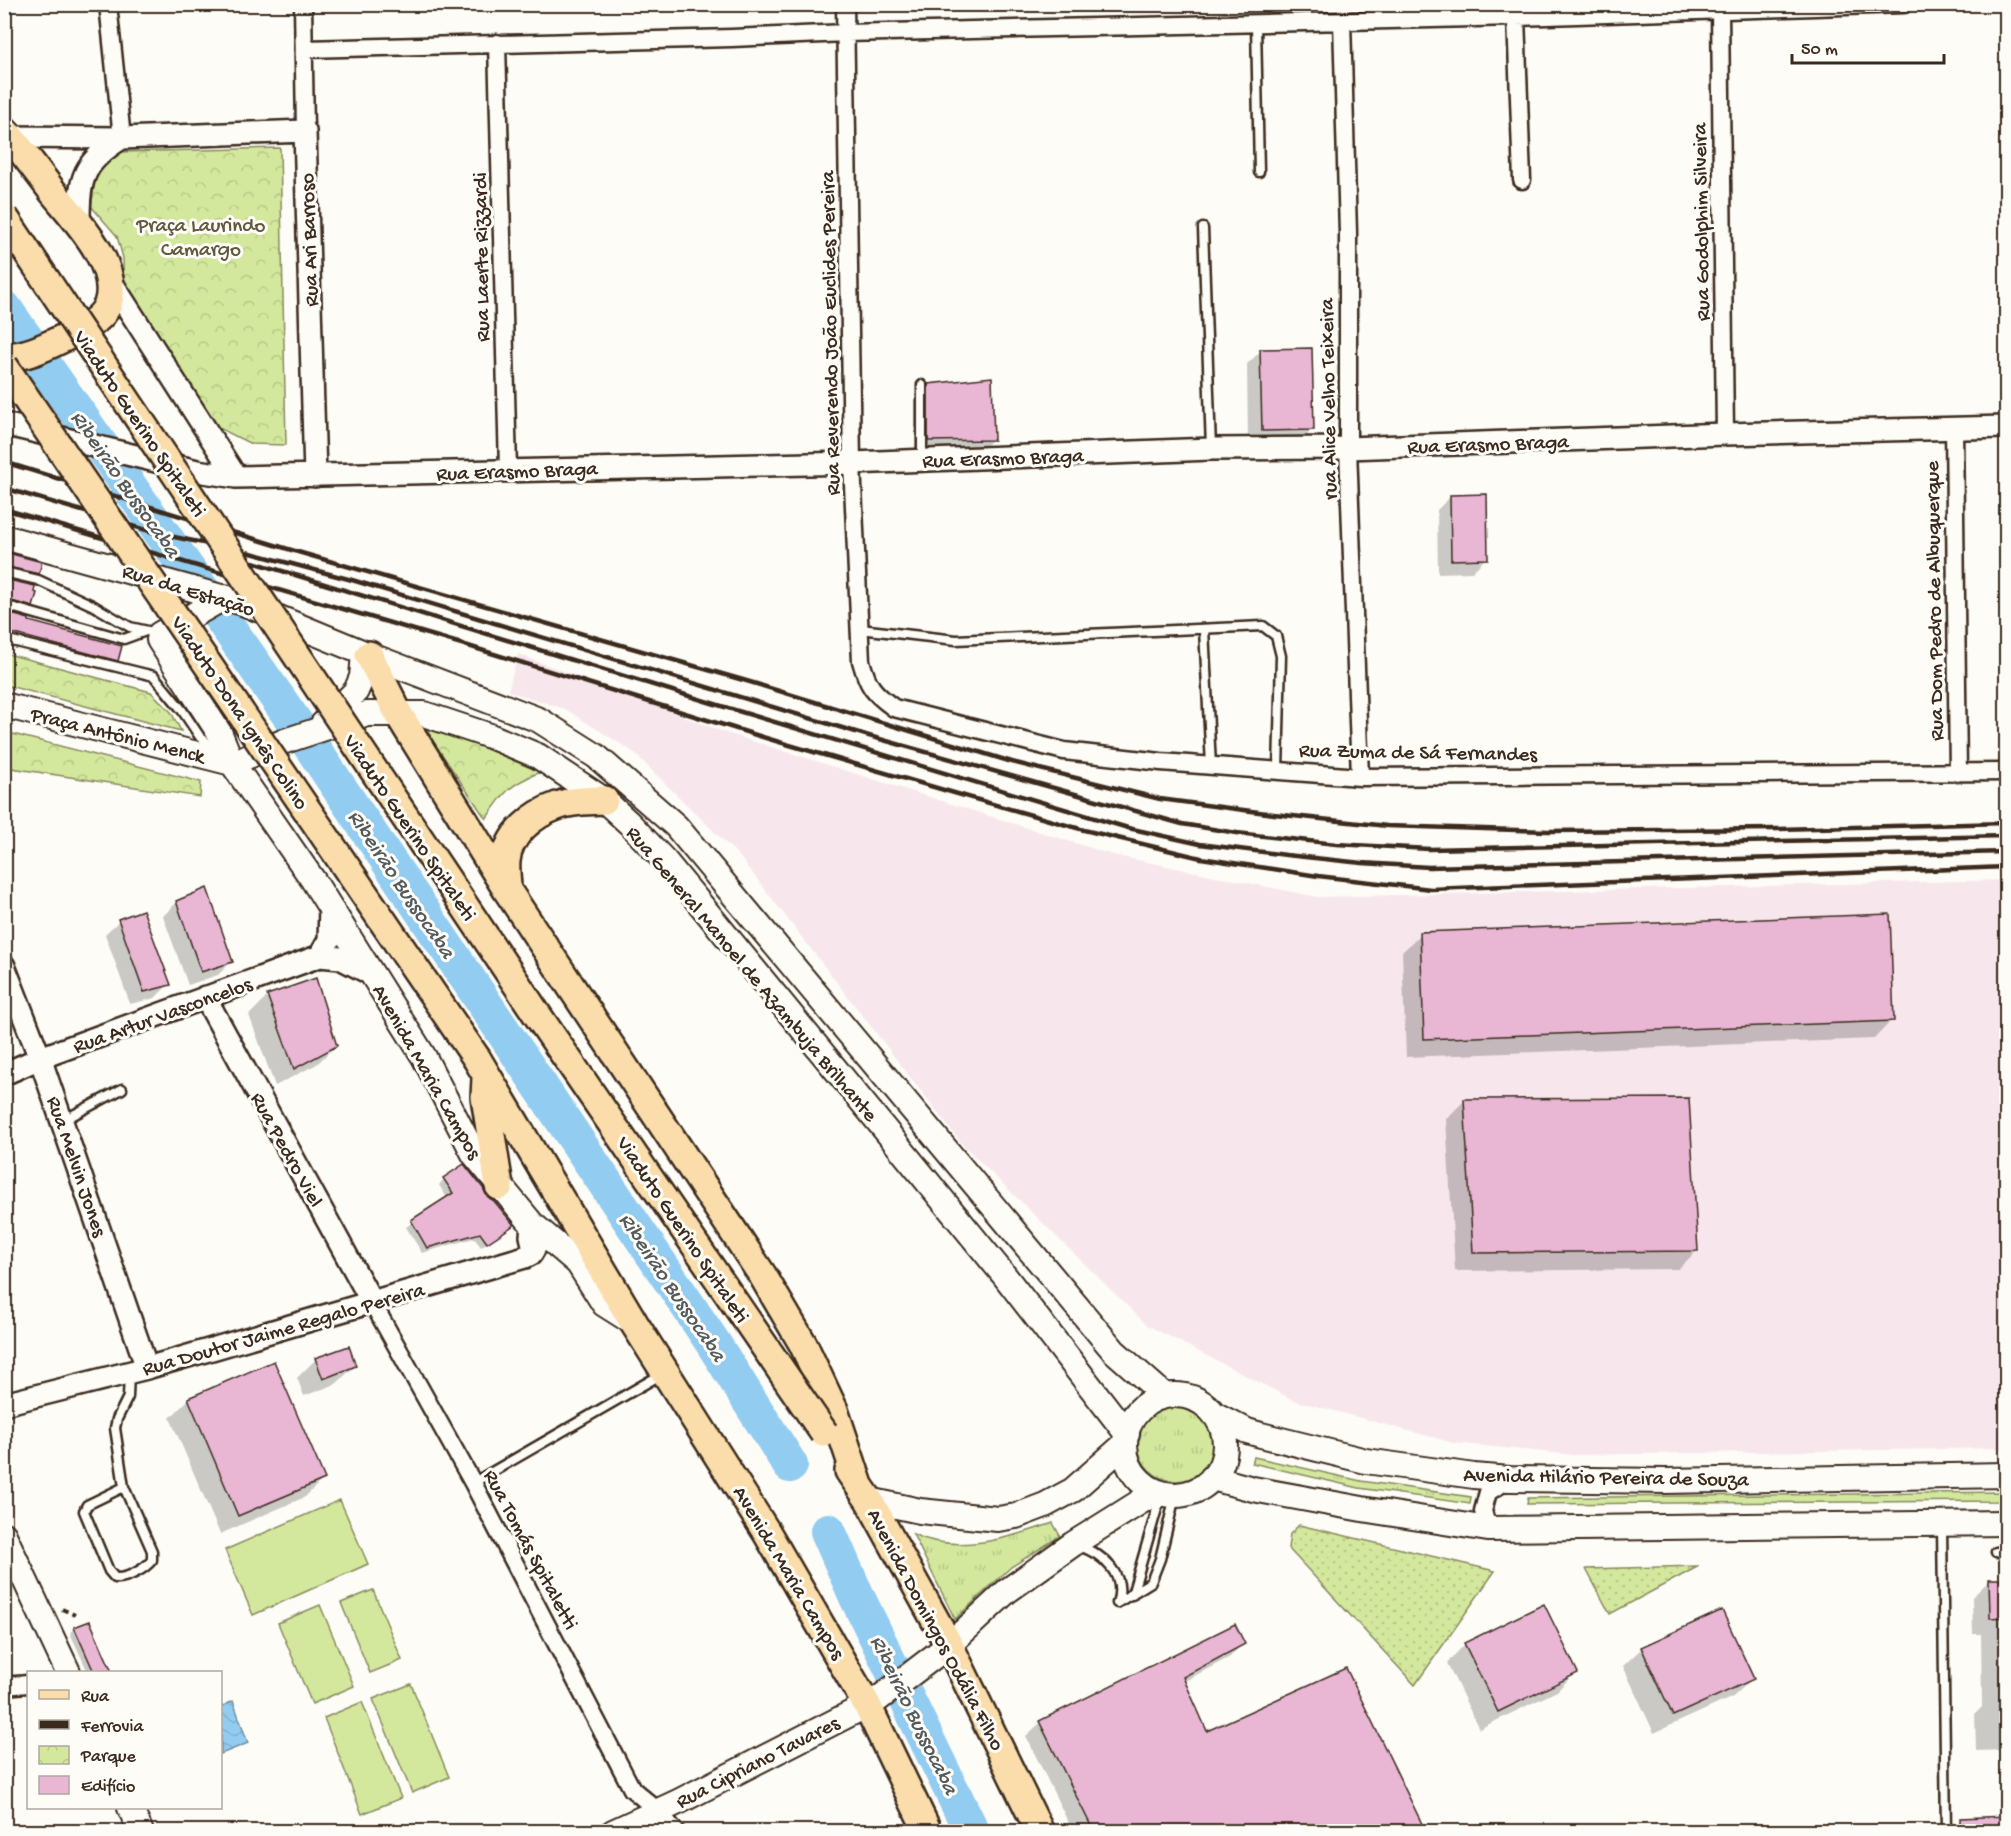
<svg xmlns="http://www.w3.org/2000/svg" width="2011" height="1836" font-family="'Gochi Hand',sans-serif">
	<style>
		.built { fill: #f7e7ec }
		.grass { fill: url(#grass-tufts); stroke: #87895e; stroke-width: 1.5 }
		.park { fill: url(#park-crowns); stroke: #87895e; stroke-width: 1.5 }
		.garden { fill: url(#garden-dots); stroke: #87895e; stroke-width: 1.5 }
		.pitch { fill: #d3e89d; stroke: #87895e; stroke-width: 1.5 }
		.water { fill: url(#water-waves); stroke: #6f8b9d; stroke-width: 1.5 }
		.shadow { fill: #0003 }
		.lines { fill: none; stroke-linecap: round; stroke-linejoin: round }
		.river { stroke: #92ccf1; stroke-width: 36 }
		.building { fill: #e9b6d4; stroke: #3b2a1e; stroke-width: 1.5 }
		.service-casing { stroke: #3b2a1e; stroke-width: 13 }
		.minor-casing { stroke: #3b2a1e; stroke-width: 21 }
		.tertiary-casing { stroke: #3b2a1e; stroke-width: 26 }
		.secondary-casing { stroke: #3b2a1e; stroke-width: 28 }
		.primary-casing { stroke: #3b2a1e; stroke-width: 32 }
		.path { stroke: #3b2a1e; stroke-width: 4; stroke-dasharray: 6 4.5; stroke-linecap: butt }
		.service { stroke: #fdfcf7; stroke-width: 8 }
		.minor { stroke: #fdfcf7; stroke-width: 16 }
		.tertiary { stroke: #fdfcf7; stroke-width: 21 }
		.secondary { stroke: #fdfcf7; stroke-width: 24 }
		.primary { stroke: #faddab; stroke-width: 27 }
		.rail { stroke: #3b2a1e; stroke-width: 4.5 }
		.primary-bridge-casing { stroke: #3b2a1e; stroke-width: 32; stroke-linecap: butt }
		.primary-bridge { stroke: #faddab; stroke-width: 27 }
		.labels { text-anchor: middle; stroke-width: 6; stroke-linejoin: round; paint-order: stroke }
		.street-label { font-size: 21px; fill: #3b2a1e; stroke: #fdfcf7 }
		.park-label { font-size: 21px; fill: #615a3e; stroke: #fdfcf7 }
		.water-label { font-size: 22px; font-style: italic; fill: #555b5d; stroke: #fdfcf7 }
	</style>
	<defs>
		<pattern id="grass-tufts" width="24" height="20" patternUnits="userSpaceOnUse" patternTransform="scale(1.5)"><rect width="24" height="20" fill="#d3e89d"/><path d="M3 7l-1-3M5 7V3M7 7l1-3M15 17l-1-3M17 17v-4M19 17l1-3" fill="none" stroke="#b6c787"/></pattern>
		<pattern id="park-crowns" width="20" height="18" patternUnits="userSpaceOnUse" patternTransform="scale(1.5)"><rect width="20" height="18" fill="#d3e89d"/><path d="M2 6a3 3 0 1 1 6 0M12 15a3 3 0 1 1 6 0" fill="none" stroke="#b6c787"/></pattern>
		<pattern id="garden-dots" width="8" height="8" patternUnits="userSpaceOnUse" patternTransform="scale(1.5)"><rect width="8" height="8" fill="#d3e89d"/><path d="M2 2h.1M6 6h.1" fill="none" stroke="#b6c787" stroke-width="1.8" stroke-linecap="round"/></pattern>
		<pattern id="water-waves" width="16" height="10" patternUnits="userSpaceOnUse" patternTransform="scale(1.5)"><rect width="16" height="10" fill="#92ccf1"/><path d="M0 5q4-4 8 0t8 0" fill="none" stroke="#7fafce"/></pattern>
	</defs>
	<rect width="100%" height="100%" fill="#fdfcf7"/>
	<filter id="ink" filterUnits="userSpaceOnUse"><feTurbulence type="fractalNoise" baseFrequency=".0167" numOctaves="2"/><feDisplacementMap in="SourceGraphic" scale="12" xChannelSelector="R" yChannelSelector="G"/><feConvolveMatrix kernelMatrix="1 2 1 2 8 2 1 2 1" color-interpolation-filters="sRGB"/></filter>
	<g filter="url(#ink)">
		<path class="built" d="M518,654l209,79 386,122 204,42 689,-17v568l-433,7 -119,-12 -161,-43 -146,-75 -185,-181 -223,-288 -107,-105 -67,-42 -57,-18z"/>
		<path class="grass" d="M1138 1443a38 38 0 1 1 76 0a38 38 0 1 1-76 0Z
			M1254,1457l107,24 110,16 -1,7 -111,-16 -107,-25z
			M2006,1492v9l-479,3 1,-6z
			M1053,1523l7,13 -49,31 -56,52 -42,-85c44,21 97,4 140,-11z"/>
		<path class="park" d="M280,148l6,297 -35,-1 -44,-22 -83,-132 -1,-32 -6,-22 -27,-31c1,-32 2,-36 29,-53z
			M4,653l147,39 20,20 10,19 -176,-46z
			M424,728l19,2 97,42c-31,13 -35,19 -54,47z
			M5,732l196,50 -1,15 -195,-30z"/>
		<path class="garden" d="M1299,1525l196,46 -80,114 -127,-137 2,-14z
			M1699,1566l-89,48 -24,-45z"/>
		<path class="pitch" d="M340,1500l28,64 -115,51 -28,-65z
			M373,1590l29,70 -32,13 -29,-70z
			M320,1605l34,81 -42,18 -34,-81z
			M411,1684l38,93 -37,16 -39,-94z
			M362,1702l39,96 -39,16 -38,-96z"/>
		<path class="water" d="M233,1701l15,42 -27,11v-47z"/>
		<path class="shadow" d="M1261,351l51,79 -13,13 -51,2 -1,-81z
			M929,385l64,54 -14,14 -64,2v-56z
			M1451,496l35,62 -14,14 -34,1 -1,-63z
			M4,553l33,20 -4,4 -29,-7z
			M4,580l27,26 -4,4 -23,-6z
			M4,612l23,10 90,38 -4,4 -109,-29z
			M177,902l54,60 -13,13 -30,10 -25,-69z
			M119,921l50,63 -14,14 -25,6 -25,-70z
			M1421,934l471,86 -18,19 -468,18 -4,-105z
			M268,996l68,49 -19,19 -42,22 -26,-71z
			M1464,1101l233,150 -19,18 -223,2 -9,-152z
			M444,1179l42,18 26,28 -31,22 -7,-9 -52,15 -16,-26 41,-29 -8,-13z
			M316,1359l39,7 -19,18 -32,12 -7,-18z
			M189,1399l134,80 -18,18 -85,37 -50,-116z
			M2006,1580v170l-30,1 -1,-37 7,-7 -1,-73h-8l-1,-37 17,-16z
			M89,1623l22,49h-23l-18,-39 4,-4z
			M1243,1643l-13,14 -47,25 23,51 219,99h-352l-47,-96 14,-13z
			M1465,1644l111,28 -19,19 -78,38 -32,-66z
			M1642,1648l110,31 -19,18 -79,36 -31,-67z"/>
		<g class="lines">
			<path class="river" d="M4,308l303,432 406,603 77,122
				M828,1531l28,64 116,237"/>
		</g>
		<path class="building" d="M1312,348l2,82 -52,1 -2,-82z
			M992,377l2,63 -66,1v-57z
			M1487,494l1,65 -37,1 -1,-65z
			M4,552l38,10 -3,12 -35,-8z
			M4,579l31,7 -1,6 3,1 -4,14 -29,-8z
			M4,612l25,7v2l93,25 -4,15 -114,-30z
			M207,888l26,74 -32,10 -25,-71z
			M143,910l28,75 -27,7 -26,-73z
			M1890,914l4,107 -470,18 -4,-107z
			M316,978l21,68 -43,23 -27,-74z
			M1689,1098l9,153 -225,2 -9,-154z
			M464,1164l19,24 4,8 7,5 20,24 -27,18 -7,-10 -53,15 -16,-28 42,-27 -10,-15z
			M349,1346l7,20 -33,13 -8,-21z
			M274,1361l51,118 -87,37 -50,-118z
			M1989,1579h18v38l-17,1z
			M1544,1604l34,69 -80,39 -34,-69z
			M1722,1610l32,69 -81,37 -32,-69z
			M90,1621l22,51h-18l-20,-45z
			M1235,1624l10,20 -62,33 24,54 139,-63 80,164h-332l-55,-111z
			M2007,1816v16h-47v-14z"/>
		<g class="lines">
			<g class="service-casing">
				<path id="service" d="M1256,24l3,148
					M1203,228l8,220
					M922,385v74
					M4,572l34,8 56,26 36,21 27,6
					M4,605l120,34 22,-8
					M860,629l96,11 307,-14 13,10 5,20 -3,115
					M1204,629l7,137
					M4,639l150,37 28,34 18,27 19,15
					M62,1121l60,-32
					M473,1483l189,-109
					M124,1487l-37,18 -3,6 25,60 6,7c12,1 30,-9 37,-18v-9l-28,-64 -9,-59 2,-9 11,-22 1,-24
					M1942,1526l4,306
					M1079,1546c24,8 48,29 38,57
					M1996,1552l10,-1
					M1132,1595l29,-100
					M1117,1603l34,-21 9,-23 15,-63"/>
			</g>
			<g class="minor-casing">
				<path id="minor" d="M108,4l14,134
					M303,4l2,127
					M845,4l7,459 9,198c7,25 11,31 33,47l170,43 97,11 199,15 646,-5
					M1720,10l5,424
					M1516,17l6,163
					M1342,21l6,212v215l12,329
					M497,43l11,426
					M305,49l427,-11 114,-5 670,-16 388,-13
					M1954,427l4,346
					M372,1302l101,181 159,306 26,22 18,21
					M1488,1529l-5,-18 5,-19 22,-13
					M4,1686l24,-2"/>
			</g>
			<g class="tertiary-casing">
				<path id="tertiary" d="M10,137l112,1 183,-7 10,345
					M79,221c0,-43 4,-59 43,-83
					M110,280l126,197
					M4,424l193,47 39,6 616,-14 359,-14 137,-1 377,-14 281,-7
					M320,956l9,-16 1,-32
					M4,966l36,92 107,310
					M205,997l167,305
					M4,1074l36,-16 280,-102 20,2 33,17
					M4,1404l143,-36 378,-111 6,-3 3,-5 -3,-13 1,-12"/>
			</g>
			<g class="secondary-casing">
				<path id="secondary" d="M4,537l239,66 121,50 175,67 57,36 80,70 438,525 51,45
					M225,597l-65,37 -1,6 61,94 12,29 81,117 111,177 50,97 58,70 46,39 26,41 30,19
					M4,705l228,58
					M323,724l33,-33 6,-14 2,-24
					M232,763l53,-22 82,-27h57l66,22 48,20 66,44 26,24 35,37 339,414 123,159
					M1125 1445a50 50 0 1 1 100 0a50 50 0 1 1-100 0Z
					M1214,1414l33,17 14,4 105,26 108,15 36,3 155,2 341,-6
					M1212,1478l41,11 109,20 126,20 518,-6
					M869,1500l51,11 78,8 18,-3 29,-11 28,-15 52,-46
					M4,1535l64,137
					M130,1808l11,24
					M613,1832l65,-30 199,-102 72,-55 58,-54 66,-47 83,-52"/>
			</g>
			<g class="primary-casing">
				<path id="primary" d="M4,130c18,20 33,41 49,62 22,27 68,74 55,112 -6,16 -24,24 -38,31 -21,10 -42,22 -66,22
					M369,655l29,58 109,177 256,386 40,68 31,66 25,75
					M507,889c0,-9 -2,-19 -1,-28 2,-27 28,-47 51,-55 15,-6 31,-5 47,-6
					M477,1059l157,264 133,210 100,172 61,127
					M486,1078l-1,19 14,89
					M849,1471l20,29 80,145 91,187"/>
			</g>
			<path class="path" d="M62,1609l13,6"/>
			<use href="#service" class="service"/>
			<use href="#minor" class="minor"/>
			<use href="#tertiary" class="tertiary"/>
			<use href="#secondary" class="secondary"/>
			<use href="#primary" class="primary"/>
			<path class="rail" d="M4,462l294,90 452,130 262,80 148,37 114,15 113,12 161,5 231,-2 227,-6
				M4,488l156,46 91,19 101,27 517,156 313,88 55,9 99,11 93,5 577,-13
				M4,509l461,136 304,94 199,58 116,33 117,28 117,18 113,13 575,-22
				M253,562l475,146 400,120 72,16 86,11 76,8 67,4 577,-15"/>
			<g class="primary-bridge-casing">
				<path id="primary-bridge" d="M4,217l532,796 288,420
					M4,366l473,693"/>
			</g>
			<use href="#primary-bridge" class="primary-bridge"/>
		</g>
	</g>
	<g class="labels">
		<g class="street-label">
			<text transform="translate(1700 222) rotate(-91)" y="7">Rua Godolphim Silveira</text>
			<text transform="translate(308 240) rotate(-92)" y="7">Rua Ari Barroso</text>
			<text transform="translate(480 257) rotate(-91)" y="7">Rua Laerte Rizzardi</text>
			<text transform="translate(829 333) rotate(-91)" y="7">Rua Reverendo João Euclides Pereira</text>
			<text transform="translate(1327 399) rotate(-91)" y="7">rua Alice Velho Teixeira</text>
			<text transform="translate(141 423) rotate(56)" y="7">Viaduto Guerino Spitaleti</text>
			<text transform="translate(1488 443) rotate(-2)" y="7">Rua Erasmo Braga</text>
			<text transform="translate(1003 457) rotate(-2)" y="7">Rua Erasmo Braga</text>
			<text transform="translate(517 470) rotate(-2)" y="7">Rua Erasmo Braga</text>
			<text transform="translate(189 589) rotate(17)" y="7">Rua da Estação</text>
			<text transform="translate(1933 601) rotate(-91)" y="7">Rua Dom Pedro de Albuquerque</text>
			<text transform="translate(241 712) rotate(56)" y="7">Viaduto Dona Ignês Colino</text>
			<text transform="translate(118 734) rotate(14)" y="7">Praça Antônio Menck</text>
			<text transform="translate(1418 751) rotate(1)" y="7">Rua Zuma de Sá Fernandes</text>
			<text transform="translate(411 827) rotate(56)" y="7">Viaduto Guerino Spitaleti</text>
			<text transform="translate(753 973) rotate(50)" y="7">Rua General Manoel de Azambuja Brilhante</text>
			<text transform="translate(162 1014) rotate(-20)" y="7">Rua Artur Vasconcelos</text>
			<text transform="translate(428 1071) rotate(60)" y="7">Avenida Maria Campos</text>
			<text transform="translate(288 1149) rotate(61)" y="7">Rua Pedro Viel</text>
			<text transform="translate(78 1166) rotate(71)" y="7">Rua Melvin Jones</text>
			<text transform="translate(684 1229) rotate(56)" y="7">Viaduto Guerino Spitaleti</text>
			<text transform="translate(283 1328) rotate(-16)" y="7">Rua Doutor Jaime Regalo Pereira</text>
			<text transform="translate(1606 1476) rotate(1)" y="7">Avenida Hilário Pereira de Souza</text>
			<text transform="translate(532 1549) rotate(62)" y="7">Rua Tomás Spitaletti</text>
			<text transform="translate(790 1572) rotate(59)" y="7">Avenida Maria Campos</text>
			<text transform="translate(937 1629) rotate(62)" y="7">Avenida Domingos Odália Filho</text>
			<text transform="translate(757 1761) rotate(-27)" y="7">Rua Cipriano Tavares</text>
		</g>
		<g class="park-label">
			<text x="201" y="231">Praça Laurindo<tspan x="201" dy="24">Camargo</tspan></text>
		</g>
		<g class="water-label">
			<text transform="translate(127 483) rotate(55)" y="8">Ribeirão Bussocaba</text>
			<text transform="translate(403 883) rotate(56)" y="8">Ribeirão Bussocaba</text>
			<text transform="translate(674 1286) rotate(56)" y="8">Ribeirão Bussocaba</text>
			<text transform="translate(916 1714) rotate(64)" y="8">Ribeirão Bussocaba</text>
		</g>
	</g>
	<rect width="2011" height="1836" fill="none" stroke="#fdfcf7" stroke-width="24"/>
	<rect x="12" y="12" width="1987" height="1812" fill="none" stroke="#3b2a1e" stroke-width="2" filter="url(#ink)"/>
	<rect x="27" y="1671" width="195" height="138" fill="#fdfcf7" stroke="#afa8a0" stroke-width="1.5"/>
	<rect x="39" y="1690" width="30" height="9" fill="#faddab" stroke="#afa8a0" stroke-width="1.5"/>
	<text x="81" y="1701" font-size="18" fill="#3b2a1e">Rua</text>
	<rect x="39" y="1720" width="30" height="9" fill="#3b2a1e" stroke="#afa8a0" stroke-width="1.5"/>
	<text x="81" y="1731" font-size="18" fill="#3b2a1e">Ferrovia</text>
	<rect x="39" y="1746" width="30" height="18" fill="url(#park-crowns)" stroke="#afa8a0" stroke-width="1.5"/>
	<text x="81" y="1761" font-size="18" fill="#3b2a1e">Parque</text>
	<rect x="39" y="1776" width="30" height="18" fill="#e9b6d4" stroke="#afa8a0" stroke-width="1.5"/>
	<text x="81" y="1791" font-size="18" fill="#3b2a1e">Edifício</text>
	<path d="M1792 54v9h152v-9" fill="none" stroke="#3b2a1e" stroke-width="3"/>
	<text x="1801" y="54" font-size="18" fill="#3b2a1e" stroke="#fdfcf7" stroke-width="4.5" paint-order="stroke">50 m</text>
</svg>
